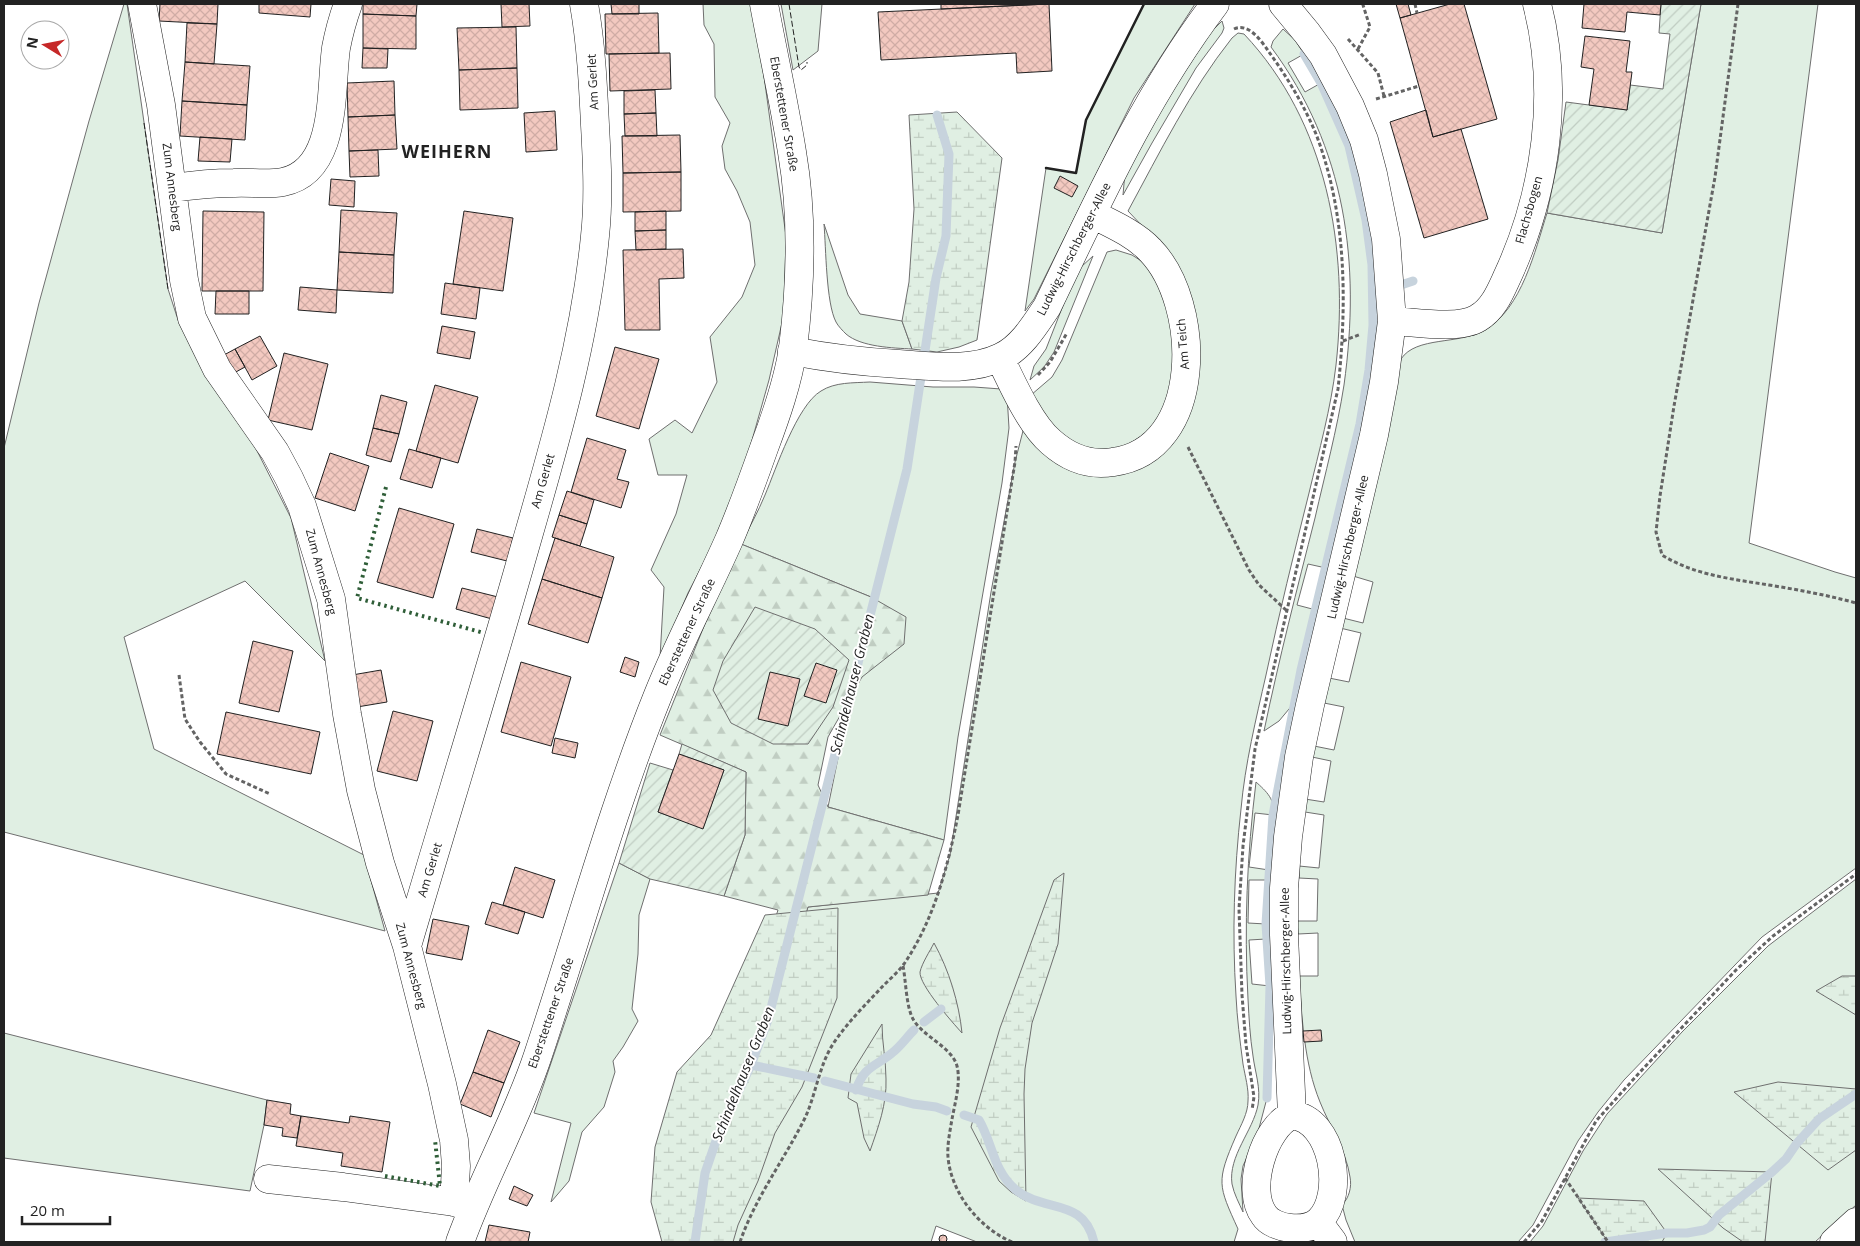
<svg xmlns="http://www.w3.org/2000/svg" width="1860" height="1246" font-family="'Open Sans',sans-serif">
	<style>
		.grass { fill: #e0efe3; stroke: #6f6f6f }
		.forest { fill: url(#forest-firs); stroke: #6f6f6f }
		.wetland { fill: url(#wetland-marsh); stroke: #6f6f6f }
		.garden { fill: url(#garden-furrows); stroke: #6f6f6f }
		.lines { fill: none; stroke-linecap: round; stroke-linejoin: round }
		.stream { stroke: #c7d3dd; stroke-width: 9 }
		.building { fill: url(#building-cross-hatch); stroke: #222 }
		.minor-casing { stroke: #222; stroke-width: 29 }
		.major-casing { stroke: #222; stroke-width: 29 }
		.path { stroke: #646464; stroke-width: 3; stroke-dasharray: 4 2.5; stroke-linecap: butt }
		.minor { stroke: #fff; stroke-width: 28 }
		.major { stroke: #fff; stroke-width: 28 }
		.hedge { stroke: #2f5e38; stroke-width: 4; stroke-dasharray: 2.5 4; stroke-linecap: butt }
		.fence { stroke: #222; stroke-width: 1; stroke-dasharray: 6 2.5; stroke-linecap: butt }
		.wall { stroke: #222; stroke-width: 2.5 }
		.labels { text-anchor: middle; stroke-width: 4; stroke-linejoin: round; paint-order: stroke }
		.street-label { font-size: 12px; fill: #222; stroke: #fff }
		.water-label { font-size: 14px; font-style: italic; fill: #222; stroke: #fff }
		.district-label { font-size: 18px; font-weight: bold; letter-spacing: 1px; fill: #222; stroke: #fff }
	</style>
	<defs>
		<pattern id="forest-firs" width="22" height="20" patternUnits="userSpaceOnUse" patternTransform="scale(1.25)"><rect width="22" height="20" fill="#e0efe3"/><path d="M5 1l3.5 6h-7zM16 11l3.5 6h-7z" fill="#c0cdc2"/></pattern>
		<pattern id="wetland-marsh" width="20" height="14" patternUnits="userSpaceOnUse" patternTransform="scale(1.25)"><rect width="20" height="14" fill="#e0efe3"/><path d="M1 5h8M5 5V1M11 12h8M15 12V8" fill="none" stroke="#c0cdc2"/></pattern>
		<pattern id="garden-furrows" width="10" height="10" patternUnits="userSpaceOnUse" patternTransform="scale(1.25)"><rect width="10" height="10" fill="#e0efe3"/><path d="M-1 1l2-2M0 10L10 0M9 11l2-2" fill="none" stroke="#c0cdc2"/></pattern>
		<pattern id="building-cross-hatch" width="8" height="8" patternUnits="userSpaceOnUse" patternTransform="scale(1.25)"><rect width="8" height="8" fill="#f3c9c0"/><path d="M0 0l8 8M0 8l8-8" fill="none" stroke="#d0aca5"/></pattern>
	</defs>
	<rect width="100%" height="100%" fill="#fff"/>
	<path class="grass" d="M124,4h3l41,285 11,34 16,30 53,80 43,85 34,143 -80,-80 -121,56 30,112 210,106 21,76 -381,-99v-384l35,-145 50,-182z
		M703,4h51l32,232 -2,78 -15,66 -24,85 -27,70 -30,58 -28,65 4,-71 -13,-17 25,-56 11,-39h-29l-9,-36 26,-19 17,13 25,-51 -7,-45 32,-40 13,-32 -5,-43 -13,-31 -12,-22 -3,-23 8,-23 -15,-26 -1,-53 -10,-19z
		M781,4h41l-4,47 -25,19z
		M1144,4h51l-61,94 -100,201 -9,12 21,-143 30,5 10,-53z
		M1701,4h117l-69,539 86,29 21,6v290l-94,69 -138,143 -26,32 -20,29 -45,84 -15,17h-163l-9,-22 -4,-15c7,-7 10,-18 8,-28 -4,-27 -20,-50 -30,-75 -16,-39 -18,-84 -21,-126h19v-43l-20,1 -1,-13h20l1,-42 -19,-1v-12l20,2 5,-53 -19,-3v-13l19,3 7,-41 -19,-4 2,-11 20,4 10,-43 -20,-4 5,-25 20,4 12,-49 -21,-5 3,-10 20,5 10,-41 -20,-6 48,-217c15,-23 58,-14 84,-29 37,-22 50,-79 62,-117l115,20z
		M1222,21l2,7 -2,5 -26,35 -44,75 -29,52 2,-23 40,-70 45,-69z
		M1283,29l12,11 9,14 -16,9 17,29 16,-9 28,63 17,74 7,74 -4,76 -9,54 -34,144 -18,-4 -11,41 19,5 -22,93 -15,18 -15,10c15,-72 33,-142 51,-213 10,-44 22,-88 29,-133 17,-122 2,-237 -73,-338l2,-6z
		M1238,33l6,1c83,88 105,214 92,331 -5,43 -17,86 -27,128 -15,60 -30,121 -43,182 -10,44 -21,89 -25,134 -7,62 -9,125 -5,187 1,22 4,45 7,68 2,12 6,25 5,37 0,12 -7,24 -12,35 -20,46 -18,49 2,93l-4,13h-257l-41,-16 -5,16h-208l56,-240 29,-95 130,-14 12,-38 41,-263 24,-130 9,-35 62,46 101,-60 -24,-165 -35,-37c32,-59 62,-120 104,-173z
		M824,224l24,71 12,19 42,7 10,28c-19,-1 -51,-2 -66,-15 -3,-3 -8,-8 -10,-12 -10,-19 -10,-74 -12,-98z
		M1116,250l16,5 11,7 8,9 13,26 10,39 -1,41 -11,36 -12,18 -28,17 -38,3 -29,-20 -24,-36 21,-18 10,-17 45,-108z
		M1093,256l-39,96 -10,15 -14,13 4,-14 12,-17 27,-69 8,-13z
		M870,382l63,5h41l27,2 6,6 2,33 -7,55 -44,254 -14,103 -116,-33 43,-210 -130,-53c8,-16 17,-32 24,-49 11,-26 32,-90 56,-104 14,-9 32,-8 49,-9z
		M1256,782c10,9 20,18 17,33l-18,-2 -6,54 20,3 -1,10h-19l-1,43 18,1v15l-17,1 3,44 18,2 -3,112 -9,34 -15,34 -2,13 2,33c-4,-9 -9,-18 -11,-28 -4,-28 21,-53 26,-79 3,-17 -3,-33 -5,-49 -3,-19 -4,-38 -5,-57 -4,-73 -1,-144 8,-217z
		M619,863l31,16 -11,36 -1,39 -6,55 6,12 -15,26 -10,14 2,11 -11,35 -22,25 -13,49 -18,21 20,-79 -37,-10z
		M1856,879v326l-41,37h-285l13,-16 40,-75 24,-37 75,-82 86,-86z
		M4,1033l263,67 -3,25 -14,66 -246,-33z"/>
	<path class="forest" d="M741,544l130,53 35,20 -2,27 -42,33 -34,60 -10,48 10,22 116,33 -16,55 -120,12 -29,95 -39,25 38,-117 -54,-14 21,-61 1,-63 -86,-37 55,-136z"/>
	<path class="wetland" d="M957,112l45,46 -25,182 -18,7 -22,5 -25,-3 -10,-28 7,-39 5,-73 -5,-94z
		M1064,873l-6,71 -26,79 -7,46 -1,25 2,107 -15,-9 -12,-11 -28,-54 29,-99 54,-148z
		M838,908l-1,90 -35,89 -27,46 -17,48 -20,44 -5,17h-71l-11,-40 4,-55 22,-75 34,-37 54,-120z
		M934,943c15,27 25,60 28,90 -9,-10 -43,-48 -42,-61 2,-9 10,-21 14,-29z
		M1842,976h14v39l-40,-24z
		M882,1024c0,19 4,36 4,55 1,25 -8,49 -16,72l-6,-13 -7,-35 -9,-5 3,-24z
		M1778,1082l78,7v61l-28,20 -94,-78z
		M1658,1169l114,3 -7,70h-22l-20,-14z
		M1578,1198l66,3 23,32 -5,9h-54z"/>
	<path class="garden" d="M1661,4h40l-39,229 -115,-20 11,-53 8,-58 61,8 3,-25 33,4 7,-55 -11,-1z
		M755,607l60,22 34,31 -16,47 -25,37h-35l-42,-21 -18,-33 10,-29z
		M682,744l64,28 -1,63 -21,61 -74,-17 -31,-16 31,-100 23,7 -15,42 45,16 21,-58 -45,-16z"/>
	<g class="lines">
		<path class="stream" d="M1392,288l21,-7
			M924,1022l17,-13
			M751,1065l63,13
			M825,1081l88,23 23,3 11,4
			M856,1090c8,-24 19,-23 36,-37 8,-6 15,-16 22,-23
			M1267,1098l3,-112 -4,-62 7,-109 28,-145 59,-246 9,-54 4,-45 -1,-60 -6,-45 -17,-74 -28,-63 -17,-29
			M964,1115l15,5c14,24 14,51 37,70 28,23 68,7 78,52
			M695,1242l10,-69 13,-38 33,-70 17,-45 139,-551 29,-191 10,-42 3,-82 -12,-39
			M1605,1242l62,-9h20l17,-3 6,-3 9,-12 53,-43 14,-13 11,-16 22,-24 37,-25"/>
	</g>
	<path class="building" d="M160,4h58l-1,20 -58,-3z
		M259,4h52l-1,13 -51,-4z
		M363,4h54l-1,12 -53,-2z
		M501,4h28l1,22 -28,1z
		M611,4h28v10h-27z
		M941,4h105l-105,5z
		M1049,4l3,67 -35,2 -1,-20 -135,7 -3,-48z
		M1396,4h12l3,11 -11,3z
		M1450,4h14l33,115 -64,18 -33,-119z
		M1584,4h77l-1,11 -33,-3 -2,20 -43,-4z
		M658,13l1,40 -53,1 -1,-40z
		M363,14l53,2v33l-53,-1z
		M187,23l30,1 -3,40 -29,-2z
		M516,27l1,41 -58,2 -2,-42z
		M1585,36l45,5 -4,31h6l-5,38 -38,-5 5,-36 -13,-2z
		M363,48l25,1 -1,19h-25z
		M670,53l1,36 -61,2 -1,-37z
		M185,62l65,4 -3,39 -65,-4z
		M517,68l1,40 -58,2 -1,-40z
		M394,81l1,34 -47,2 -1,-34z
		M655,90l1,23 -32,1v-23z
		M182,101l65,4 -2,35 -65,-4z
		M1426,110l7,27 28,-8 27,90 -64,19 -34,-116z
		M555,111l2,39 -31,2 -2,-39z
		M656,113l1,23h-32l-1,-22z
		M395,115l2,34 -48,2 -1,-34z
		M680,135l1,37 -58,1 -1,-37z
		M200,137l32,2 -2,23 -32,-1z
		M378,150l1,26 -29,1 -1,-26z
		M681,172v39l-58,1v-39z
		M1060,176l18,10 -6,11 -18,-9z
		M331,179l24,2 -1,26 -25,-2z
		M341,210l56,3 -3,42 -55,-3z
		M203,211l61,1 -1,79h-61z
		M464,211l49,7 -10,73 -50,-7z
		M666,211v19l-31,1v-19z
		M666,230v19l-30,1 -1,-19z
		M683,249l1,29 -25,1 1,51h-35l-2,-80z
		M339,252l55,3 -1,38 -56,-3z
		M445,283l35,5 -4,31 -35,-5z
		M300,287l37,3 -1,23 -38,-3z
		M216,291h33v23h-34z
		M442,326l33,6 -5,27 -33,-6z
		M260,336l17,30 -25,14 -17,-31z
		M615,347l44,12 -20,70 -43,-13z
		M235,349l10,18 -11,6 -10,-18z
		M284,353l44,11 -16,66 -44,-10z
		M435,385l43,12 -20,66 -42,-12z
		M381,395l26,7 -8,32 -26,-6z
		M373,428l26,6 -8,28 -25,-7z
		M587,438l39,12 -9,29 12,3 -8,26 -50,-16z
		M409,449l32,9 -9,30 -32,-9z
		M330,453l39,13 -14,45 -40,-13z
		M567,491l27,9 -7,24 -28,-9z
		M399,508l55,16 -21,74 -56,-16z
		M559,515l28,9 -7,22 -28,-9z
		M477,529l36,9 -6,23 -36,-9z
		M555,538l59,19 -12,41 -60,-19z
		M542,579l60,19 -14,45 -60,-19z
		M462,588l36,9 -6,22 -36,-10z
		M253,641l40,10 -14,61 -40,-9z
		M625,657l14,5 -4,15 -15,-5z
		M521,662l50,15 -20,69 -50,-14z
		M816,663l21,7 -11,33 -22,-7z
		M381,670l6,32 -30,5 -5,-32z
		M770,672l30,7 -12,47 -30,-7z
		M393,711l40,10 -16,60 -40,-10z
		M226,712l94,20 -9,42 -94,-20z
		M555,738l23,5 -3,15 -23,-5z
		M679,754l45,16 -21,59 -45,-17z
		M515,867l40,13 -12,38 -40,-13z
		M492,902l33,10 -7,22 -33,-10z
		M433,919l36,7 -7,34 -36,-7z
		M488,1030l32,12 -16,41 -31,-11z
		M1321,1030l1,11 -18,1 -1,-11z
		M473,1072l31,11 -13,34 -31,-13z
		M267,1100l24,4 -1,10 11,2 -4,22 -15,-2 1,-8 -19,-3z
		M301,1116l48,7 1,-7 40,6 -8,50 -41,-6 2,-13 -47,-7z
		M514,1186l19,9 -6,11 -18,-7z
		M489,1225l41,7 -2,10h-43z
		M939 1239a4 4 0 1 1 8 0a4 4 0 1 1-8 0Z"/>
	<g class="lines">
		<g class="minor-casing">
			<path id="minor" d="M142,4l19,101 23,175 8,38 25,51 58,83 14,26 13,28 29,93 16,115 14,76 19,73 27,83 35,138 12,56 2,26 -2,36
				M1283,4l24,29 16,22 27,51 14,34 9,34 13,65 6,82 -8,61 -10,53 -64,270 -11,52 -11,80 -4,51v47l8,180
				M173,188c20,-3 40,-5 61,-5 16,-1 33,2 49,-1 55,-11 47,-92 53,-134 3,-16 7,-30 12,-44
				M1392,321c23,1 67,9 86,-3 16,-9 23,-28 30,-43 38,-83 52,-182 29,-271
				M792,351c36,7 71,11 107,13 33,2 71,8 102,-7 20,-9 34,-32 46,-50 50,-104 98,-211 168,-303
				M1000,358c12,25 30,66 51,84 17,15 38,24 62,20 92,-12 89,-159 37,-212 -15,-16 -38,-26 -58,-36
				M407,946c37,-126 76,-252 112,-378 31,-109 65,-218 76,-332 4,-37 2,-74 0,-111 -2,-41 -4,-81 -11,-121
				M1292,1115c41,4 54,80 27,106 -8,7 -19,8 -29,7 -9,-1 -21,-5 -26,-13 -19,-25 0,-88 28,-100z
				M268,1179l75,8 111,15 17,5
				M1318,1222l15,20
				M1834,1242l22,-20"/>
		</g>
		<g class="major-casing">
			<path id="major" d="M460,1242c23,-64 57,-123 78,-187 40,-120 73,-243 120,-360 21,-53 48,-103 71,-155 13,-30 24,-61 35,-92 12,-32 24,-66 29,-100 8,-65 10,-132 -1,-196 -8,-50 -19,-99 -28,-148"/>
		</g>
		<path class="path" d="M1415,4l2,9
			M1738,4l-23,173 -41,229 -14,90 -4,36 6,23c32,20 70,24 107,30 30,5 58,10 87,18
			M1234,29c15,-7 28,13 35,23 18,25 35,53 47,82 31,81 31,170 22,255l-83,360 -12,97 -4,63 3,86 4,50 8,52 -2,13
			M1348,39l30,34 6,23
			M1358,49l12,-22 -7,-22 3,-1
			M1376,99l43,-13
			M1343,341l18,-7
			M1038,375l12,-13 17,-29
			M1188,447l61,123 10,15 27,25
			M179,675l6,44 15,23 26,32 44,20
			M903,966c3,15 3,40 10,53 9,17 39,28 44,47 4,16 -2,37 -5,53 -2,12 -5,26 -4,38 3,36 31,71 64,85
			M1565,1178l43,64
			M740,1242c15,-44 44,-82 65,-124 11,-24 14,-52 28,-74 14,-21 33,-40 50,-58 7,-7 15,-14 21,-22 30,-44 44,-98 54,-149l57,-353 1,-16
			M1524,1242l18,-21 54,-100 44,-49 96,-102 37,-34 83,-62"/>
		<use href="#minor" class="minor"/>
		<use href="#major" class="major"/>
		<path class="hedge" d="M386,487l-29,111 127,35
			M385,1176l55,10 -5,-46"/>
		<path class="fence" d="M789,4l10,63 2,3 6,-5v-3
			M144,123l24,166"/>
		<path class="wall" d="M1046,168l30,5 10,-53 58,-116"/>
	</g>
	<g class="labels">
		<g class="street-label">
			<text transform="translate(593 82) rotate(-93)" y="4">Am Gerlet</text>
			<text transform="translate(784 114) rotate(80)" y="4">Eberstettener Straße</text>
			<text transform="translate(172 187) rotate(83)" y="4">Zum Annesberg</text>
			<text transform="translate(1529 210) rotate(-74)" y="4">Flachsbogen</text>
			<text transform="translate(1074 249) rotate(-63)" y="4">Ludwig-Hirschberger-Allee</text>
			<text transform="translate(1183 344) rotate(-95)" y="4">Am Teich</text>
			<text transform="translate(543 481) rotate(-74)" y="4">Am Gerlet</text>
			<text transform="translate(1348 547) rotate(-77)" y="4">Ludwig-Hirschberger-Allee</text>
			<text transform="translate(321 572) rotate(75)" y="4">Zum Annesberg</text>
			<text transform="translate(687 632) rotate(-65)" y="4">Eberstettener Straße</text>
			<text transform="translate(430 870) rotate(-73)" y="4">Am Gerlet</text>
			<text transform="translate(1286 961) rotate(-91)" y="4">Ludwig-Hirschberger-Allee</text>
			<text transform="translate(411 966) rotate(75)" y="4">Zum Annesberg</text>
			<text transform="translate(551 1013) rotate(-71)" y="4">Eberstettener Straße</text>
		</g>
		<g class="water-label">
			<text transform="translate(852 684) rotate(-76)" y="5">Schindelhauser Graben</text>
			<text transform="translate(743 1074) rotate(-68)" y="5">Schindelhauser Graben</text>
		</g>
		<g class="district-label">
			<text x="447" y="158">WEIHERN</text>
		</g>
	</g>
	<rect width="1860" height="1246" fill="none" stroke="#222222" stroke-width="10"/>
	<g transform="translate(45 45) rotate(280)"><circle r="24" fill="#ffffff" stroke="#a7a7a7"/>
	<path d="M0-4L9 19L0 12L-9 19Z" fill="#c62828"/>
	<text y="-8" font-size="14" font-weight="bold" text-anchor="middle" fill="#222222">N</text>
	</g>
	<path d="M22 1216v8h88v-8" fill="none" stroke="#222222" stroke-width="2.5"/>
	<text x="30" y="1216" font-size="15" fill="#222222" stroke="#ffffff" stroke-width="4" paint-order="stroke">20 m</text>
</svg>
